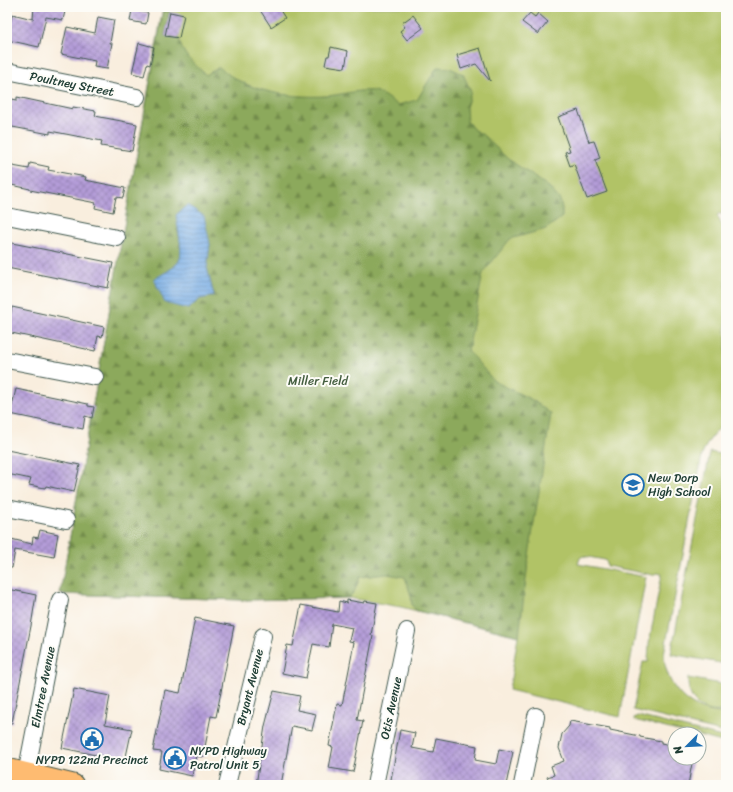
<svg xmlns="http://www.w3.org/2000/svg" width="733" height="792" font-family="Sriracha,sans-serif">
	<style>
		.green { fill: #b1c366; stroke: #68804d }
		.forest { fill: url(#forest-firs); stroke: #567348; fill-rule: evenodd }
		.water { fill: url(#water-rules); stroke: #4a748c }
		.building { fill: url(#building-cross-hatch) }
		.lines { fill: none; stroke-linecap: round; stroke-linejoin: round }
		.minor-casing { stroke: #40584e; stroke-width: 18 }
		.major-casing { stroke: #40584e; stroke-width: 23 }
		.minor { stroke: #fff; stroke-width: 16 }
		.major { stroke: #febb71; stroke-width: 21 }
		.labels { text-anchor: middle; stroke-width: 4; stroke-linejoin: round; paint-order: stroke }
		.street-label { font-size: 12px; fill: #1f3d34; stroke: #fdfcf7 }
		.park-label { font-size: 12px; fill: #445e40; stroke: #fdfcf7 }
		.poi-label { font-size: 12px; fill: #1f3d34; stroke: #fdfcf7; text-anchor: start }
	</style>
	<defs>
		<pattern id="forest-firs" width="22" height="20" patternUnits="userSpaceOnUse"><rect width="22" height="20" fill="#8ca95b"/><path d="M5 1l3.5 6h-7zM16 11l3.5 6h-7z" fill="#728b4c"/></pattern>
		<pattern id="water-rules" width="6" height="5" patternUnits="userSpaceOnUse"><rect width="6" height="5" fill="#76abe4"/><path d="M0 2.5h6" fill="none" stroke="#608cba"/></pattern>
		<pattern id="building-cross-hatch" width="8" height="8" patternUnits="userSpaceOnUse"><rect width="8" height="8" fill="#b49cd8"/><path d="M0 0l8 8M0 8l8-8" fill="none" stroke="#9280b0"/></pattern>
	</defs>
	<rect width="100%" height="100%" fill="#fdfcf7"/>
	<filter id="ink" filterUnits="userSpaceOnUse"><feTurbulence type="fractalNoise" baseFrequency=".025" numOctaves="2"/><feDisplacementMap in="SourceGraphic" scale="8" xChannelSelector="R" yChannelSelector="G"/><feConvolveMatrix kernelMatrix="1 2 1 2 8 2 1 2 1" color-interpolation-filters="sRGB"/></filter>
	<filter id="wash" filterUnits="userSpaceOnUse"><feTurbulence type="fractalNoise" baseFrequency=".012" numOctaves="4" result="noise"/><feDisplacementMap in="SourceGraphic" scale="16" xChannelSelector="R" yChannelSelector="G"/><feGaussianBlur stdDeviation="0.9" result="paint"/><feColorMatrix in="noise" values="0 0 0 0 0 0 0 0 0 0 0 0 0 0 0 0 0 1.4 0 .05"/><feComposite in="paint" operator="in"/></filter>
	<g filter="url(#wash)">
		<rect width="100%" height="100%" fill="#f9eede"/>
		<path class="green" d="M163,7h563v217l-5,-11 -4,2 9,19 -1,2 1,4v182c-11,10 -19,19 -24,33l-38,199c1,34 27,60 62,59v20l-93,-23 10,-48h5l1,-19 13,-69 -6,-1 -3,2 -46,-9v-3l-2,-3 -22,-4 -3,2 -2,6 68,13 -26,140 -111,-27 9,-54 -117,-29 -52,-9 -107,2 -182,-6 68,-390z
			M710,452l16,3v209l-55,-10z
			M688,678l38,7v25c-23,6 -39,-9 -38,-32z
			M638,716l88,22v5l-27,-7v-2h-9l-56,-14 1,-3z"/>
		<path class="forest" d="M163,11l7,1 -5,24 14,2c2,17 16,26 27,37l13,-8c28,25 70,31 107,29 16,-1 32,-7 48,-5 8,2 17,10 24,14l19,-5 20,-33 13,1 13,6 8,18 -5,15 1,14 7,9 8,4 26,25 41,28 11,13 2,8v9l-16,12 -36,10 -27,34 -15,78 26,30 40,20 17,13 -22,141 -10,81 -102,-25 -5,-5 -1,-10 -6,-19 -18,-3 -27,3 -5,13 -6,8 -107,2 -182,-6 68,-390zM177,229l33,15 -3,24 7,28 -14,3 -12,10 -34,-29c10,-8 28,-14 28,-29 0,-7 -3,-15 -5,-22z"/>
		<path class="water" d="M187,205l17,11 6,28 -3,24 7,28 -14,3 -12,10 -23,-6 -11,-24c8,-5 20,-10 25,-18 5,-8 -2,-35 -3,-46z"/>
		<g id="blocks">
			<path class="building" d="M34,7h32l-3,13 -17,-3 -7,30 -32,-7 5,-26 21,5z
				M258,7h20l7,11 -14,9z
				M132,10l16,3 -2,11 -16,-3z
				M170,12l14,3 -5,23 -14,-2z
				M530,13l5,4 3,-4 10,9 -10,12 -16,-12z
				M413,15l10,13 -16,12 -7,-9 5,-4 -3,-4z
				M98,17l16,3 -4,23h2l-5,26 -13,-2 1,-6 -34,-7 6,-27 28,6z
				M139,43l15,4 -4,18 -3,-1 -3,12 -12,-3z
				M331,47l17,4 -3,17 -20,-3 2,-9h2z
				M480,48l10,32v1l-14,-17 -15,5 -4,-14z
				M17,97l56,12v-2l23,4 -1,5 42,8 -5,27 -31,-5 1,-5 -52,-10v3l-43,-8v-28l10,2z
				M578,110l11,32 5,-1 3,8 3,9 -5,2 12,32 -20,7 -13,-35 -4,2 -5,-14 5,-1 -12,-34z
				M30,163l19,4 -1,3 38,7 -1,3 40,8 -2,10 -7,-1 -3,15 -18,-4 1,-5 -66,-13v-1l-23,-5v-19l22,4z
				M7,242l106,21 -5,25 -101,-20z
				M12,307l92,20 -2,10 -4,-1 -3,15 -88,-19z
				M16,389l72,15v2l6,1 -2,11 -7,-2 -2,13 -73,-15z
				M7,450l73,15 -6,27 -28,-6 -1,2 -16,-3 2,-6 -24,-5z
				M40,530l18,4 -4,23 -39,-7 -3,18h-5v-30l25,6 1,-7 5,1z
				M7,589l29,6 -5,31 -19,97h-5z
				M347,600l17,3 1,-2 12,2 -6,32 2,1 -16,84 6,1 -10,51 -24,-4 4,-21 -4,-1 8,-42 5,1 9,-46 3,-17 -5,-1 3,-13 -20,-4 -3,23 -16,-3 -7,34 -24,-5 5,-28 6,1 8,-41 37,7 1,-11 8,2z
				M195,618l39,8 -18,91 -5,-1 -8,41 -7,-1 -4,20 -33,-7 3,-17 -9,-1 12,-61 15,3z
				M74,689l36,7 -5,28 27,5 -7,32 -63,-13z
				M274,691l26,5 -3,14 19,4 -4,16 -20,-4 -11,59h-25l9,-59z
				M570,721l40,7v2l30,6v1l21,4v2l14,3v12h18l-5,27h-138l-3,-8 7,-2 -3,-9 13,-5 -5,-13 3,-14 7,-8z
				M400,730l15,3 -3,15 21,4 3,-14 41,8 -2,14 21,4 3,-15 14,3 -7,33h-116z"/>
		</g>
	</g>
	<g filter="url(#ink)">
		<use href="#blocks" fill-opacity="0" stroke="#40584e" stroke-width="1"/>
		<g class="lines">
			<g class="minor-casing">
				<path id="minor" d="M7,71l130,26
					M7,216l110,22
					M7,360l88,17
					M7,508l59,12
					M26,774l34,-174
					M227,785l36,-149
					M375,785l32,-154
					M522,785l14,-69"/>
			</g>
			<g class="major-casing">
				<path id="major" d="M7,769l66,16"/>
			</g>
			<use href="#minor" class="minor"/>
			<use href="#major" class="major"/>
		</g>
	</g>
	<defs>
		<g id="school-ring" transform="scale(1.15)"><circle r="9.5" fill="#fdfcf7" stroke="#1f6fb2" stroke-width="1.5"/><path d="M0-5L7-2L0 1L-7-2ZM-4 1L0 2.5L4 1V4Q0 6-4 4Z" fill="#1f6fb2"/></g>
		<g id="civic-ring" transform="scale(1.15)"><circle r="9.5" fill="#fdfcf7" stroke="#1f6fb2" stroke-width="1.5"/><path d="M-.6-6.5H3V-4.5H.6V-3L4-1V1h2V6H-6V1h2V-1L-.6-3ZM-1.2 2.5V6h2.4V2.5Z" fill="#1f6fb2"/></g>
	</defs>
	<g fill-rule="evenodd">
		<use href="#school-ring" x="633" y="485"/>
		<use href="#civic-ring" x="92" y="739"/>
		<use href="#civic-ring" x="175" y="758"/>
	</g>
	<g class="labels">
		<g class="street-label">
			<text transform="translate(72 84) rotate(11)" y="4">Poultney Street</text>
			<text transform="translate(43 687) rotate(-79)" y="4">Elmtree Avenue</text>
			<text transform="translate(250 687) rotate(-76)" y="4">Bryant Avenue</text>
			<text transform="translate(391 708) rotate(-78)" y="4">Otis Avenue</text>
		</g>
		<g class="park-label">
			<text x="318" y="385">Miller Field</text>
		</g>
		<g class="poi-label">
			<text x="648" y="482">New Dorp<tspan x="648" dy="14">High School</tspan></text>
			<text x="190" y="755">NYPD Highway<tspan x="190" dy="14">Patrol Unit 5</tspan></text>
			<text x="92" y="764" text-anchor="middle">NYPD 122nd Precinct</text>
		</g>
	</g>
	<rect width="733" height="792" fill="none" stroke="#fdfcf7" stroke-width="24"/>
	<g transform="translate(687 746) rotate(246)"><circle r="19" fill="#fdfcf7" stroke="#a4b0a9"/>
	<path d="M0-3L7 15L0 10L-7 15Z" fill="#1f6fb2"/>
	<text y="-6" font-size="11" font-weight="bold" text-anchor="middle" fill="#1f3d34">N</text>
	</g>
</svg>
